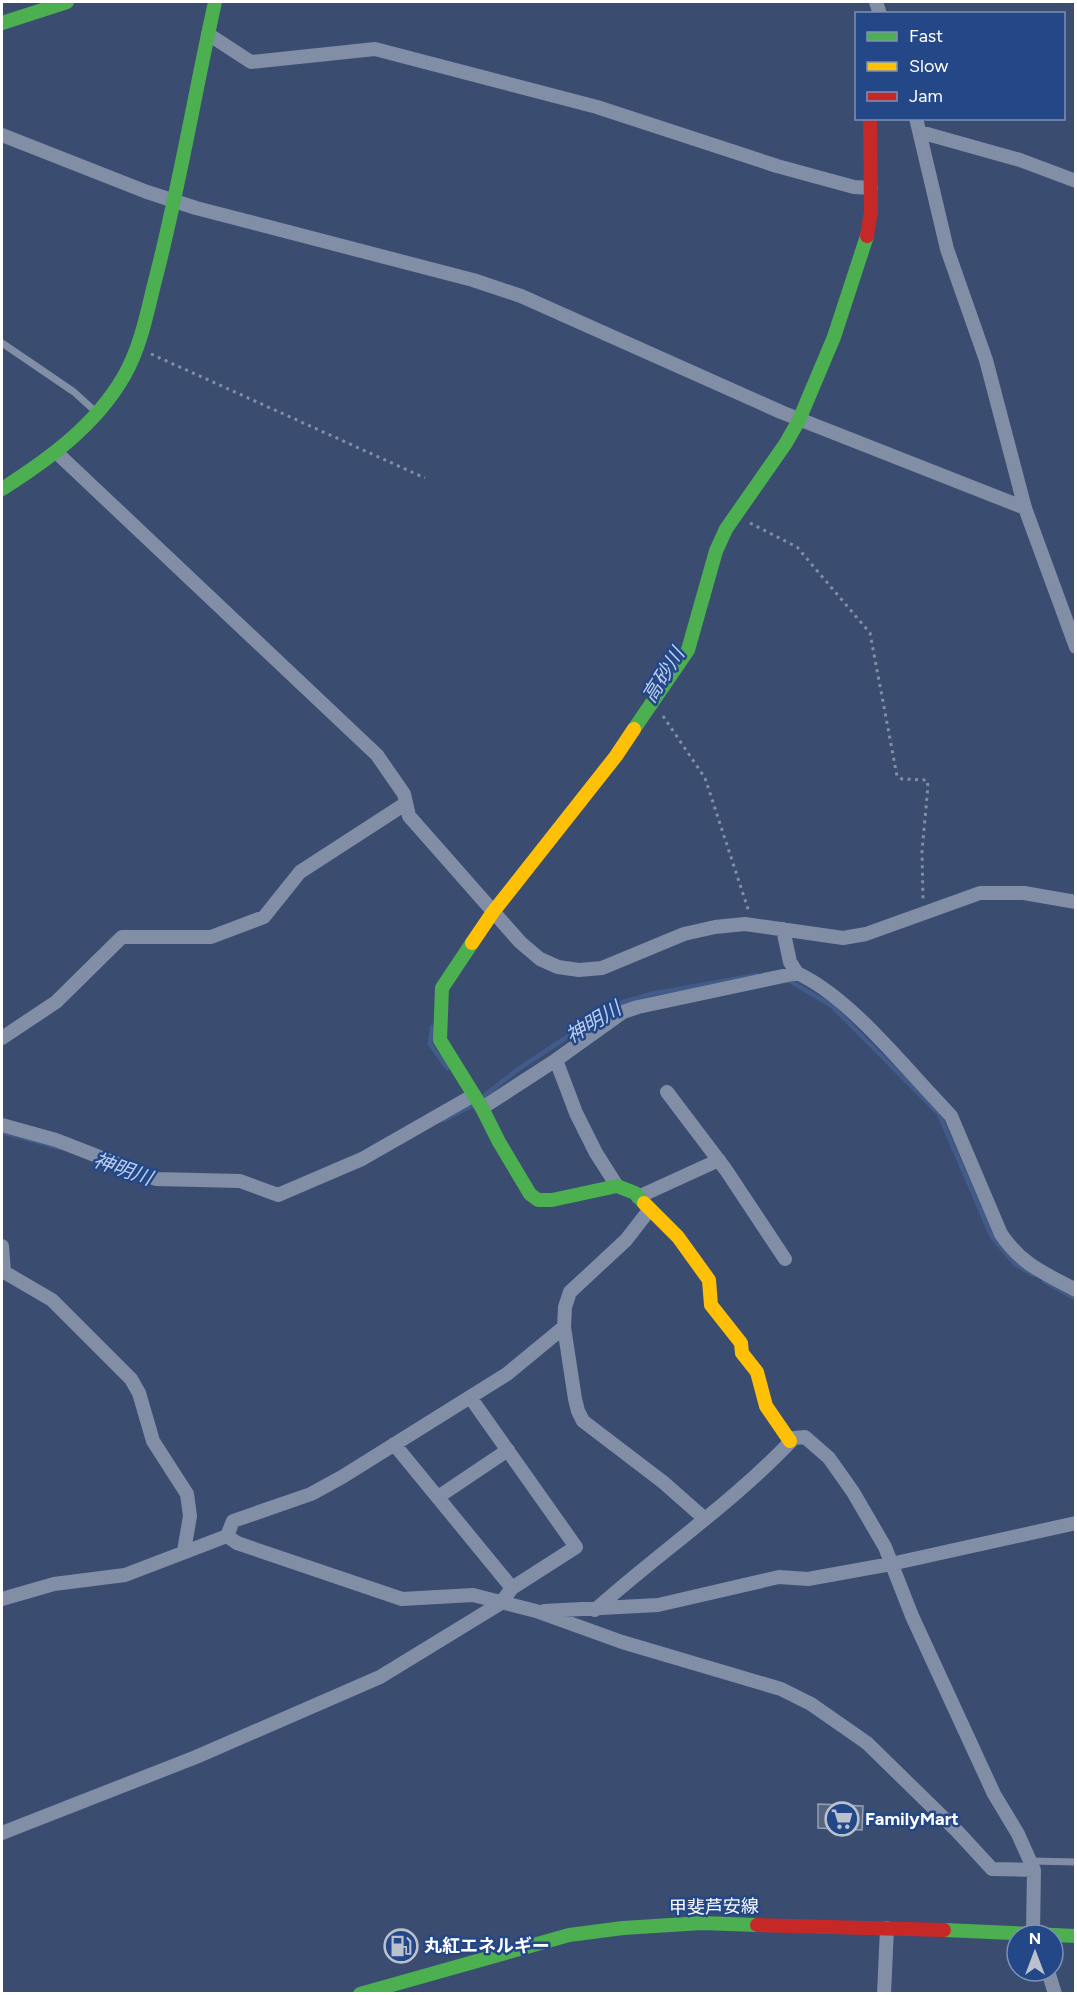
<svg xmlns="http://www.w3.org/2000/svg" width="1077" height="1995" font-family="Figtree,'Noto Sans JP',sans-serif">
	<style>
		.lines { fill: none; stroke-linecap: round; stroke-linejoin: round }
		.stream { stroke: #425b89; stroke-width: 4.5 }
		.building { fill: #566581; stroke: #95a0b4; stroke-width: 1.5 }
		.path { stroke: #818ea6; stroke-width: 3; stroke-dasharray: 3 4.5; stroke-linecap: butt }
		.lane { stroke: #818ea6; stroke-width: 7 }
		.street { stroke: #818ea6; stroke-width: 14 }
		.fast { stroke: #4caf50; stroke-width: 14 }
		.slow { stroke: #ffc107; stroke-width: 14 }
		.jam { stroke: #c62828; stroke-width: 14 }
		.labels { text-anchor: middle; stroke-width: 5; stroke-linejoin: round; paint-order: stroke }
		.poi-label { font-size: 18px; font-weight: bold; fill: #fff; stroke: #244787; text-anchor: start }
		.street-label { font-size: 18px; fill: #fff; stroke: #244787 }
		.water-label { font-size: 20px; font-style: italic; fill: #bacef0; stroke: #244787 }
	</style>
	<rect width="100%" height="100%" fill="#3a4d71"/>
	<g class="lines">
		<path class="stream" d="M787,979l45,27 107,108 53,123 23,27 19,11
			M432,1027l-2,17 17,24
			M480,1099l37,-29 100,-66 34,-10 106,-19
			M444,1120l29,-15
			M2,1132l58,16
			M1044,1281l32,18"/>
	</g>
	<path class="building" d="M818,1804l45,2 -1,24 -44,-2z"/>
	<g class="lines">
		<path class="path" d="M151,354l274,124
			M750,523l47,24 73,86 27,143 5,3 25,1 1,6 -6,65 1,48
			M663,716l42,62 44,134"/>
		<path class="lane" d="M2,343l72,49 22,20
			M1030,1861l46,1"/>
		<path class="street" d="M876,2l4,12
			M208,34l43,28 124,-13 222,58 180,59 77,21 17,1
			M916,118l31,131 39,111 39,148 51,139
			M920,132l100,28 56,21
			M2,135l145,57 49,16 277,72 48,16 260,116 244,96
			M56,452l321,303 27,39 5,22 111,126 20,17 18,8 21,3 23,-2 82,-34 31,-7 30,-3 98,14 23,-4 114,-41h44l52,9
			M783,929l7,33 7,11
			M2,1038l54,-36 66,-65h89l53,-20 36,-45 105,-68
			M556,1060l20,53 20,40 21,33
			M667,1092l59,78 59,89
			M482,1108l74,-48 67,-48 15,-5 159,-34c52,24 103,89 143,131l11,12 50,118c21,31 43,39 75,56
			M2,1125l54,15 100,39 84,2 38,14 84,-36 112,-64
			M638,1197l81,-37
			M650,1209l-24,31 -56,52 -5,15 -1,20 11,72 3,12 5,10 80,61 42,37
			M2,1246l2,26 48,28 79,79 8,14 14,48 34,53 3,22 -6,35
			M394,1444l118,144
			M438,1497l70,-47
			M227,1536l6,-15 78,-27 31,-17 165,-103 57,-47
			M2,1599l52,-15 71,-9 102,-39 10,7 165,56 71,-4 63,16 86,31 159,47 30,15 56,39 90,88 35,38 42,1
			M595,1610c66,-59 139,-108 199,-172l11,-1 24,21 24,34 32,55 27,69 82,178 24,40 16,36 -1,63
			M544,1611l114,-6 121,-28 29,2 83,-15 185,-41
			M2,1833l194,-76 184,-80 121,-74 11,-15 64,-41 -106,-150
			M1048,1971l7,23
			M884,1994l3,-66"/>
		<path class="fast" d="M2,23l65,-21
			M2,489c47,-30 94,-64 122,-113 18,-31 24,-69 33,-103 23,-90 38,-181 58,-271
			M634,729l54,-79 28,-99 10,-22 60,-86 13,-23 35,-83 33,-101
			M472,943l-30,45 -2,52 42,68 17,34 31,52 8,6h14l65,-14 18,7 9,10
			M944,1930l132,6
			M360,1994l209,-59 54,-7 79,-5 55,2"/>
		<path class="slow" d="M472,943l21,-31 123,-156 18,-27
			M644,1203l34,34 31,43 2,25 30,38 1,10 15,19 9,34 24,35"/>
		<path class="jam" d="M867,236l4,-25 -1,-93
			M757,1925l187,5"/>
	</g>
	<defs>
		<g id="supermarket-ring" transform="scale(1.725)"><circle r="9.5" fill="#244787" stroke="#bac1cd" stroke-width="1.5"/><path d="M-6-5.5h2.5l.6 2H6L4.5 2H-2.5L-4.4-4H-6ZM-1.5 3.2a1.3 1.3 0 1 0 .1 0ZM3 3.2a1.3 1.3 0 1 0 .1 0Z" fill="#bac1cd"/></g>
		<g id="fuel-ring" transform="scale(1.725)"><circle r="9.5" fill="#244787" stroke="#bac1cd" stroke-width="1.5"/><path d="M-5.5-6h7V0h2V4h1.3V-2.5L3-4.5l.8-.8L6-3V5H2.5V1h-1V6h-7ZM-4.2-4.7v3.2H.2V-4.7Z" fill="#bac1cd"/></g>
	</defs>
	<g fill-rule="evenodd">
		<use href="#supermarket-ring" x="842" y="1819"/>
		<use href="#fuel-ring" x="401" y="1946"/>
	</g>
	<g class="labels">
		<g class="poi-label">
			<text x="865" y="1825">FamilyMart</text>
			<text x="424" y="1952">丸紅エネルギー</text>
		</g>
		<g class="street-label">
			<text transform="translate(714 1907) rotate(-1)" y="6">甲斐芦安線</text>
		</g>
		<g class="water-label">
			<text transform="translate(663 675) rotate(-58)" y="7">高砂川</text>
			<text transform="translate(593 1022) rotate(-31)" y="7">神明川</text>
			<text transform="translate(123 1169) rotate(19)" y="7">神明川</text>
		</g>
	</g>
	<rect width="1077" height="1995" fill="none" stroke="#ffffff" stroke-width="6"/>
	<rect x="855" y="12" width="210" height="108" fill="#244787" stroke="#7c91b7" stroke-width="1.5"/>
	<rect x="867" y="32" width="30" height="9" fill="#4caf50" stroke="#7c91b7" stroke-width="1.5"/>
	<text x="909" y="42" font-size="18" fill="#ffffff">Fast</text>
	<rect x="867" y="62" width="30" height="9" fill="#ffc107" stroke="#7c91b7" stroke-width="1.5"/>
	<text x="909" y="72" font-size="18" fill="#ffffff">Slow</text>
	<rect x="867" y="92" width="30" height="9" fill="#c62828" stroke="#7c91b7" stroke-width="1.5"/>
	<text x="909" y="102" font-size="18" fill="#ffffff">Jam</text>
	<g transform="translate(1035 1953)"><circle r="28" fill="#244787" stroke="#7c91b7" stroke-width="1.5"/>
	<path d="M0-4.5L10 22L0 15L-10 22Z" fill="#bac1cd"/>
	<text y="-9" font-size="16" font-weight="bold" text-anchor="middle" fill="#ffffff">N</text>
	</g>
</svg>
